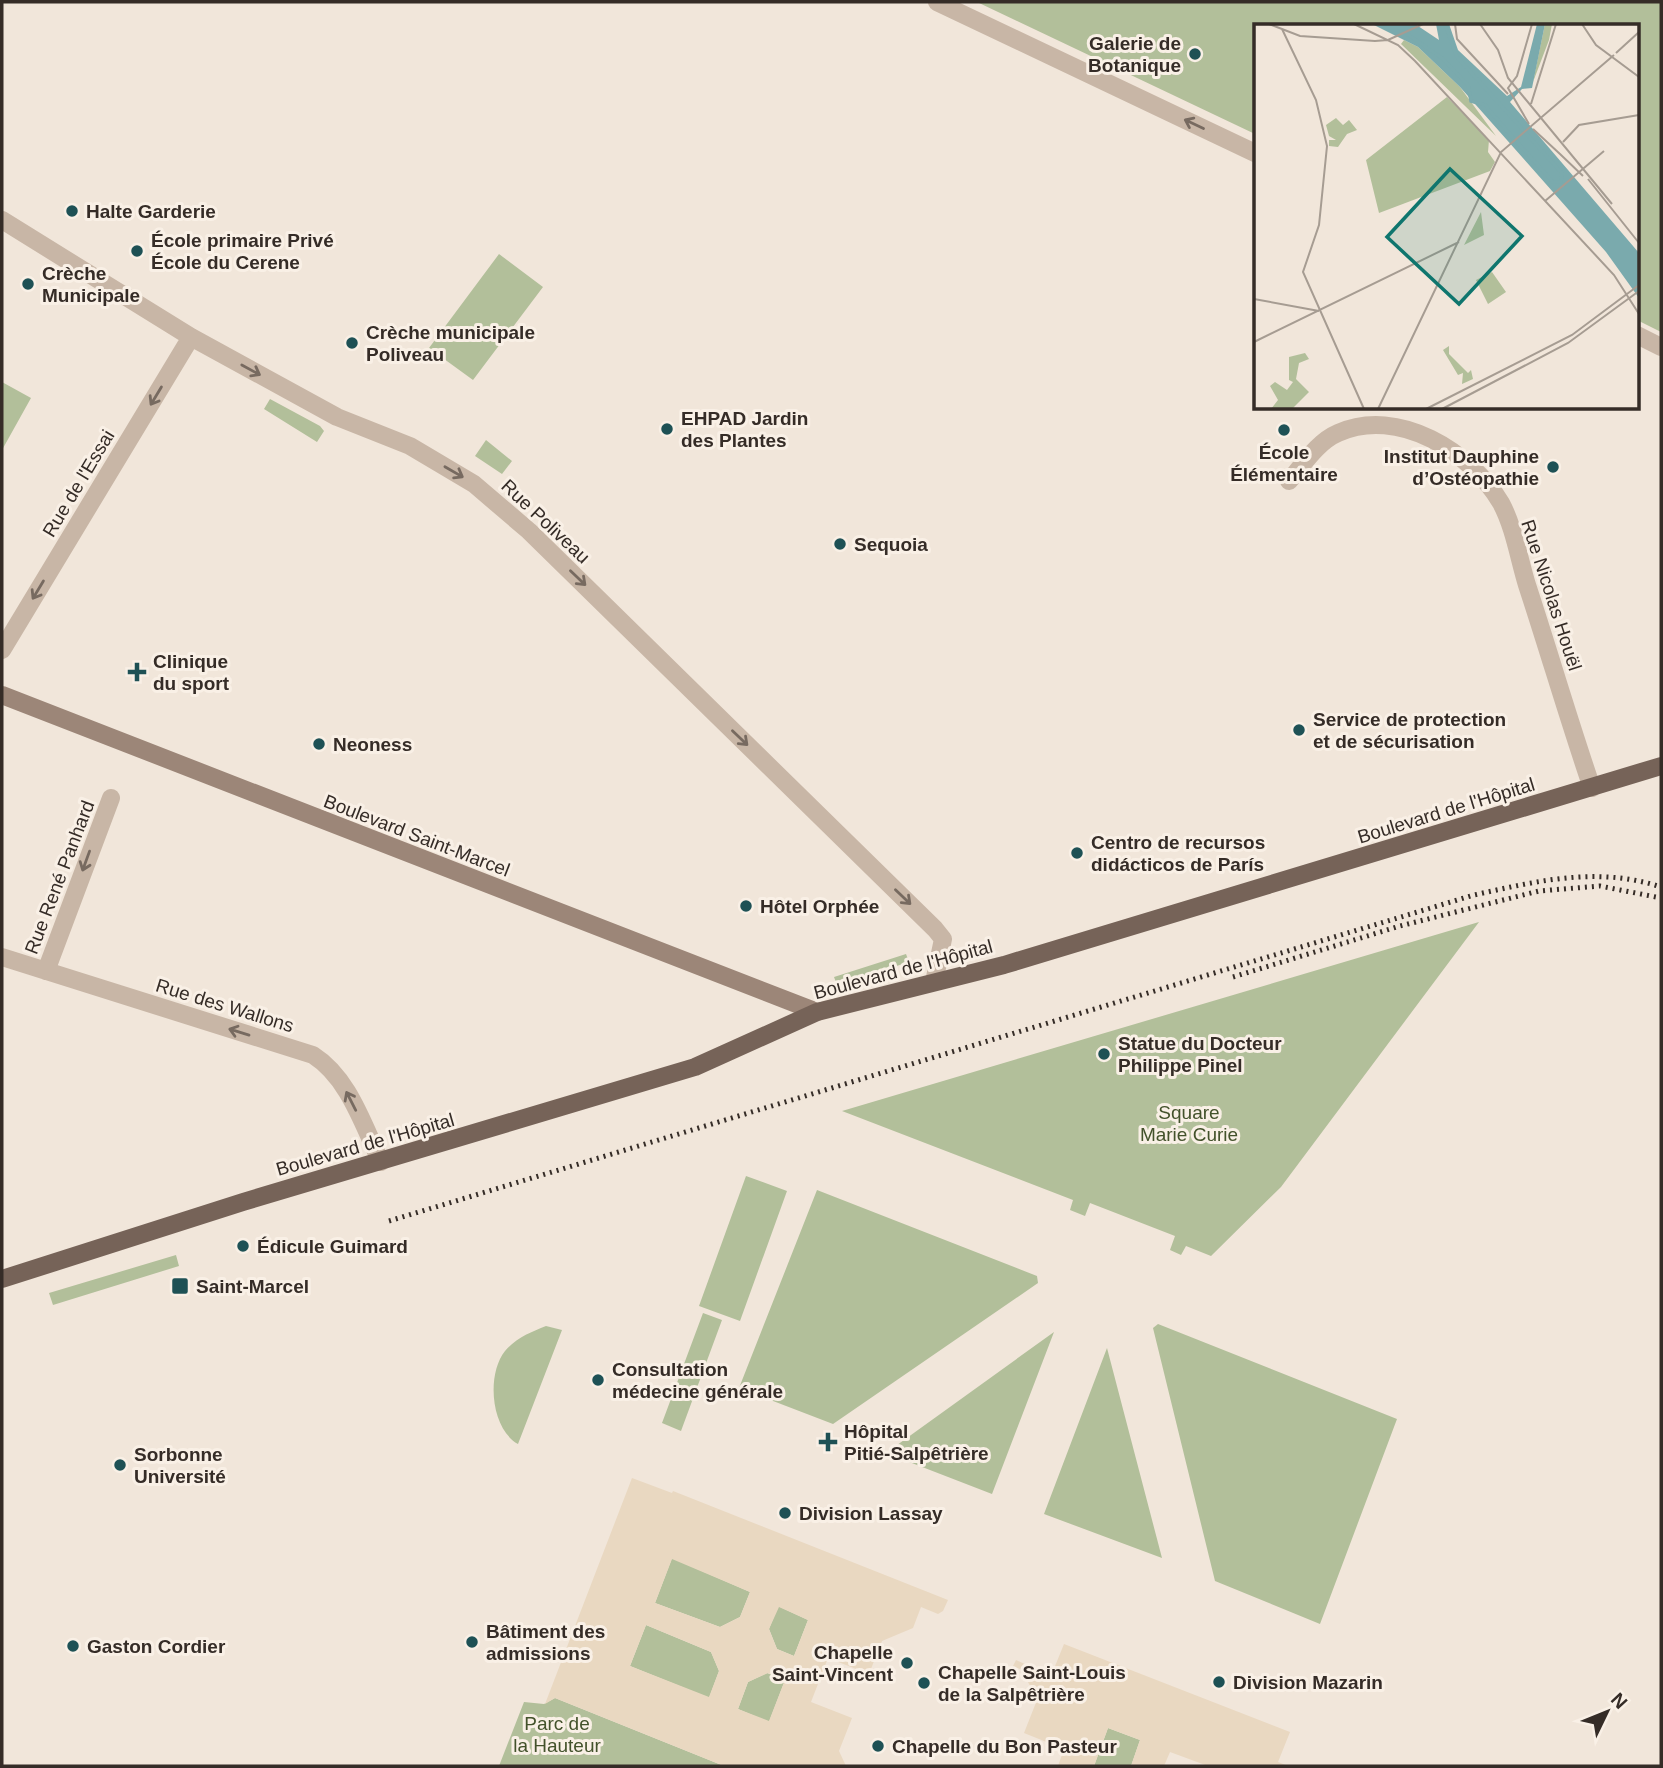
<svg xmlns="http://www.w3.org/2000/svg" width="1663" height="1768" font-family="Arial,sans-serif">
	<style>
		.green { fill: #b2bf9a }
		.plaza { fill: #e9d8c1; fill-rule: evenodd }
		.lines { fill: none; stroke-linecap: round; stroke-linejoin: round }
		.minor { stroke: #c8b6a6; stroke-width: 18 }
		.secondary { stroke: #9c8678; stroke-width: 18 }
		.primary { stroke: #766358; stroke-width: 18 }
		.rail { stroke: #352c27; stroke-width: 5; stroke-dasharray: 2 5; stroke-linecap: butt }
		.oneway { stroke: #776a60 }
		.poi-dot { fill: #1e5155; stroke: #f9f0e6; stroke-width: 2.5 }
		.labels { text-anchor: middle; stroke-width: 6; stroke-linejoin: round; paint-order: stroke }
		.poi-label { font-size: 19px; font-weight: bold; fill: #352c27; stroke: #f9f0e6; text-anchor: start }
		.street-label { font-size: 19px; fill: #352c27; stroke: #f9f0e6 }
		.park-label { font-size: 19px; fill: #43522b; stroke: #f9f0e6 }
		.inset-river { fill: none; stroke: #7aaaad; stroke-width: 3.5 }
		.inset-road { fill: none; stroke: #a69c92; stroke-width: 2 }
		.view { fill: #0f766e; fill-opacity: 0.15; stroke: #0f766e; stroke-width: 3.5 }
		.inset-edge { fill: none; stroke: #352c27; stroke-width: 3.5 }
	</style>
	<rect width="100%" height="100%" fill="#f1e6da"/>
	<path class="green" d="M977,2h684v330l-24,-12v-294h-382v108z
		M499,254l44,33 -70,93 -44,-32z
		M2,382l29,16 -29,52z
		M270,399l50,27 4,5 -7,11 -53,-33z
		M486,440l26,21 -10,13 -27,-18z
		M1479,922l-198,265 -70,69 -25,-10 -5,9 -11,-5 5,-14 -85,-33 -5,13 -15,-6 3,-10 -231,-89z
		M906,954l3,8 -72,23 -3,-8z
		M746,1176l41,15 -47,130 -41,-15z
		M817,1190l220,86 1,7 -205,141 -94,-36z
		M176,1255l3,11 -126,39 -4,-12z
		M703,1313l19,7 -41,111 -19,-8z
		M1158,1324l239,95 -77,205 -105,-43 -62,-253z
		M546,1326l16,4 -44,114c-27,-15 -32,-69 -13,-93 11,-13 26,-19 41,-25z
		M1054,1332l-62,162 -106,-41z
		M1107,1348l55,210 -118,-44z
		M672,1558l78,34 -10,25 -20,10 -65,-24z
		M778,1606l30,14 -14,36 -17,-7 -8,-20z
		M646,1625l65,27 8,19 -10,27 -79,-32z
		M767,1673l18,7 -16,42 -31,-13 10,-27z
		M555,1698l169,68h-225l25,-64 20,2z
		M1108,1728l32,12 -9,26h-37z"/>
	<path class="plaza" d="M632,1478l40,15 1,-2 275,109 -5,11 -5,3 -17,-7 -8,21 -31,13 -13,33 -41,-16 -17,44 41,16 -13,33 7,15h-122l-169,-68 -10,6zM672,1559l78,33 -10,25 -20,10 -65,-24zM779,1607l29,13 -14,36 -17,-7 -8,-20zM646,1625l65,27 8,19 -10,26 -79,-31zM768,1673l17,7 -16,41 -31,-12 10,-27z
		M1064,1644l226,88 -12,30 10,4h-80l-38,-14 -6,14h-33l9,-26 -32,-12 -14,38h-36l6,-17 -40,-16 13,-33 -15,-30 -9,-4 3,-6 35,16z"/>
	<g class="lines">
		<path class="minor" d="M937,2l318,151
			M2,220l189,117 146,80 73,29 64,38 55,47 406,398 8,10 -9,43
			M1637,335l24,12
			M1289,481c14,-16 28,-39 49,-48 60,-27 133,19 163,70 13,24 18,56 26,82 22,67 42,136 65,203
			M2,650l189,-313
			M2,957l311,98c36,23 50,70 68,107
			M46,971l65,-173"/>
		<path class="secondary" d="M2,695l815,317"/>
		<path class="primary" d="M2,1279l241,-77 452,-135 122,-55 187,-47 657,-199"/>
		<path class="rail" d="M1233,977l167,-51 139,-35 61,-5 61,12
			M389,1221l1085,-326c63,-14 124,-29 187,-8"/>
	</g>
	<defs><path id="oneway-shaft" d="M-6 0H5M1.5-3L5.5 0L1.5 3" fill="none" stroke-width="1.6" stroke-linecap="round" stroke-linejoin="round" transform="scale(1.75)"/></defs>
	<g class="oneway">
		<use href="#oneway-shaft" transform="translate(1194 124) rotate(-155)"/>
		<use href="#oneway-shaft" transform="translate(251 370) rotate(29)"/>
		<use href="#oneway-shaft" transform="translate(156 396) rotate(121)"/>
		<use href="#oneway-shaft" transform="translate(454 472) rotate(30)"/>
		<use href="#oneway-shaft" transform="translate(578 578) rotate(44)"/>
		<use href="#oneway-shaft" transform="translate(38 590) rotate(121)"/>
		<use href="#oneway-shaft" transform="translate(740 738) rotate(44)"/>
		<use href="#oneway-shaft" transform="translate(86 861) rotate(110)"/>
		<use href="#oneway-shaft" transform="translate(903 897) rotate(44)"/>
		<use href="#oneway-shaft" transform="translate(239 1032) rotate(-163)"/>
		<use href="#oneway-shaft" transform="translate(351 1101) rotate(-117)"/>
	</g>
	<g class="poi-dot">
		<circle cx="1195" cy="54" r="7"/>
		<circle cx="72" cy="211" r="7"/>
		<circle cx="137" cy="251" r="7"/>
		<circle cx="28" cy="284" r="7"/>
		<circle cx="352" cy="343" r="7"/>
		<circle cx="667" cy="429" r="7"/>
		<circle cx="1284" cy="430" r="7"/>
		<circle cx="1553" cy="467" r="7"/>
		<circle cx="840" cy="544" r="7"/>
		<path d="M133.5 661.5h7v7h7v7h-7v7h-7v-7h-7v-7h7z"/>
		<circle cx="1299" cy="730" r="7"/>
		<circle cx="319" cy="744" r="7"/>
		<circle cx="1077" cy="853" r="7"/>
		<circle cx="746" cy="906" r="7"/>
		<circle cx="1104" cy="1054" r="7"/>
		<circle cx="243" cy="1246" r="7"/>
		<rect x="171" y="1277" width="18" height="18" rx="3.5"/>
		<circle cx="598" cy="1380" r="7"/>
		<path d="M824.5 1431.5h7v7h7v7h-7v7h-7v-7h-7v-7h7z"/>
		<circle cx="120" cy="1465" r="7"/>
		<circle cx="785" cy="1513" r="7"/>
		<circle cx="472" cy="1642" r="7"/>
		<circle cx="73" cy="1646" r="7"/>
		<circle cx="907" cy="1663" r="7"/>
		<circle cx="1219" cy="1682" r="7"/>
		<circle cx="924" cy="1683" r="7"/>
		<circle cx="878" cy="1746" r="7"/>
	</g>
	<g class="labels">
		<g class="poi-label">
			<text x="1181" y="50" text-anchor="end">Galerie de<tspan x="1181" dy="22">Botanique</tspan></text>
			<text x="86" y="218">Halte Garderie</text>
			<text x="151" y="247">École primaire Privé<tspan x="151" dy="22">École du Cerene</tspan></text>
			<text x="42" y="280">Crèche<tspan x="42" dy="22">Municipale</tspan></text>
			<text x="366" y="339">Crèche municipale<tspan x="366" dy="22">Poliveau</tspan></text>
			<text x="681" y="425">EHPAD Jardin<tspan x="681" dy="22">des Plantes</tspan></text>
			<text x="1284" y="459" text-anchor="middle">École<tspan x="1284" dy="22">Élémentaire</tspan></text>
			<text x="1539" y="463" text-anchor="end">Institut Dauphine<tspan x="1539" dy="22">d’Ostéopathie</tspan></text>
			<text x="854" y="551">Sequoia</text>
			<text x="153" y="668">Clinique<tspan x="153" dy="22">du sport</tspan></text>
			<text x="1313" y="726">Service de protection<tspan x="1313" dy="22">et de sécurisation</tspan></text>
			<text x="333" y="751">Neoness</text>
			<text x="1091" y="849">Centro de recursos<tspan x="1091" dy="22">didácticos de París</tspan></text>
			<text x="760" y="913">Hôtel Orphée</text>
			<text x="1118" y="1050">Statue du Docteur<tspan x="1118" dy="22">Philippe Pinel</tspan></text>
			<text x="257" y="1253">Édicule Guimard</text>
			<text x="196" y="1293">Saint-Marcel</text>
			<text x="612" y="1376">Consultation<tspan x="612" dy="22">médecine générale</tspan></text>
			<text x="844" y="1438">Hôpital<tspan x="844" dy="22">Pitié-Salpêtrière</tspan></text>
			<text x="134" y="1461">Sorbonne<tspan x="134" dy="22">Université</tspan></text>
			<text x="799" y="1520">Division Lassay</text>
			<text x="486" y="1638">Bâtiment des<tspan x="486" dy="22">admissions</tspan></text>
			<text x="87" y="1653">Gaston Cordier</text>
			<text x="893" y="1659" text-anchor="end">Chapelle<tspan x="893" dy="22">Saint-Vincent</tspan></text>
			<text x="938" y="1679">Chapelle Saint-Louis<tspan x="938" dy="22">de la Salpêtrière</tspan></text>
			<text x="1233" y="1689">Division Mazarin</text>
			<text x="892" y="1753">Chapelle du Bon Pasteur</text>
		</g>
		<g class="street-label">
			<text transform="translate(78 483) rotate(-59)" y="7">Rue de l'Essai</text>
			<text transform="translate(546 521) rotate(43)" y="7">Rue Poliveau</text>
			<text transform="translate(1552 595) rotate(72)" y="7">Rue Nicolas Houël</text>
			<text transform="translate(1446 810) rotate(-17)" y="7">Boulevard de l'Hôpital</text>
			<text transform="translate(417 835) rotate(21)" y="7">Boulevard Saint-Marcel</text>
			<text transform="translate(59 877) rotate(-69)" y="7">Rue René Panhard</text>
			<text transform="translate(903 969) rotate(-15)" y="7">Boulevard de l'Hôpital</text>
			<text transform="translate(225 1005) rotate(17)" y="7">Rue des Wallons</text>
			<text transform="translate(365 1144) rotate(-16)" y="7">Boulevard de l'Hôpital</text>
		</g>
		<g class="park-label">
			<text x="1189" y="1119">Square<tspan x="1189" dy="22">Marie Curie</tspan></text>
			<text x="557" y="1730">Parc de<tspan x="557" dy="22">la Hauteur</tspan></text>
		</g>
	</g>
	<g transform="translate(1254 24)">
		<rect width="385" height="385" fill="#f1e6da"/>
		<path d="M291,0h7l-3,16 -16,42zM150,16l14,7 42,40 36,49 -95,-92zM193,73l42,43 -1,12 7,10 -5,9 -111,42 -13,-53zM82,94l7,7 6,-5 8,10 -10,4 -9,13 -9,-1v-6h7l-7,-4 -3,-11zM227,188l3,23 -20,10zM238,248l14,20 -18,12 -12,-24zM195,322v8l19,19 3,-3 2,9 -11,5 1,-11 -5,2 -15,-25zM51,329l4,6 -10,4 -3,16 13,13 -17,17h-21l7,-9 -8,-14 5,-4 12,8 6,-8 -4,-2v-23z" fill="#b2bf9a"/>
		<path d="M118,0h43l24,16 -3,-16h13l9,26 49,46 14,-9 16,-63h8l-13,64 -10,1 -12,13 129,151v45l-33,-46 -146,-165 -42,-40z" fill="#7aaaad"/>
		<path class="inset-river" d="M191,0l12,33 105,116 -1,9h-8l-36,-40M153,10l35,24 26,27 3,16 14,4 28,33"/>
		<path class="inset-road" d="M15,0l31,12 75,5 13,-1 35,-16M100,0l44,21 17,16 199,214 25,39M201,0l2,15 51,55M226,0l18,26 10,28 104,126M328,0l14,21 43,32M28,5l34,71 11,46 -8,79 -16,47 61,137M362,29l23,-21M277,80l25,-80M275,100l-21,-36 9,-12 15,-52M279,105l27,25M309,118l16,-17 60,-10M306,130l23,22M334,155l51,64M291,177l59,-50M0,275l65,12M0,318l205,-100M124,385l123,-257 113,-97M172,385l146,-74 67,-50M188,385l126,-66 71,-52"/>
		<path class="view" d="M196,145l72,67 -63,68 -72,-67z"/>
		<rect width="385" height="385" class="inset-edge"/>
	</g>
	<rect width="1663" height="1768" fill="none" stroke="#352c27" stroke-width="7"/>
	<g transform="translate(1607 1712) rotate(47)" stroke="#f9f0e6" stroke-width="5" paint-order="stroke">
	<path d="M0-5L12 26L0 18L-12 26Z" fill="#352c27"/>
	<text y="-10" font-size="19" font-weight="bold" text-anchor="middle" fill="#352c27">N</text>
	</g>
</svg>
